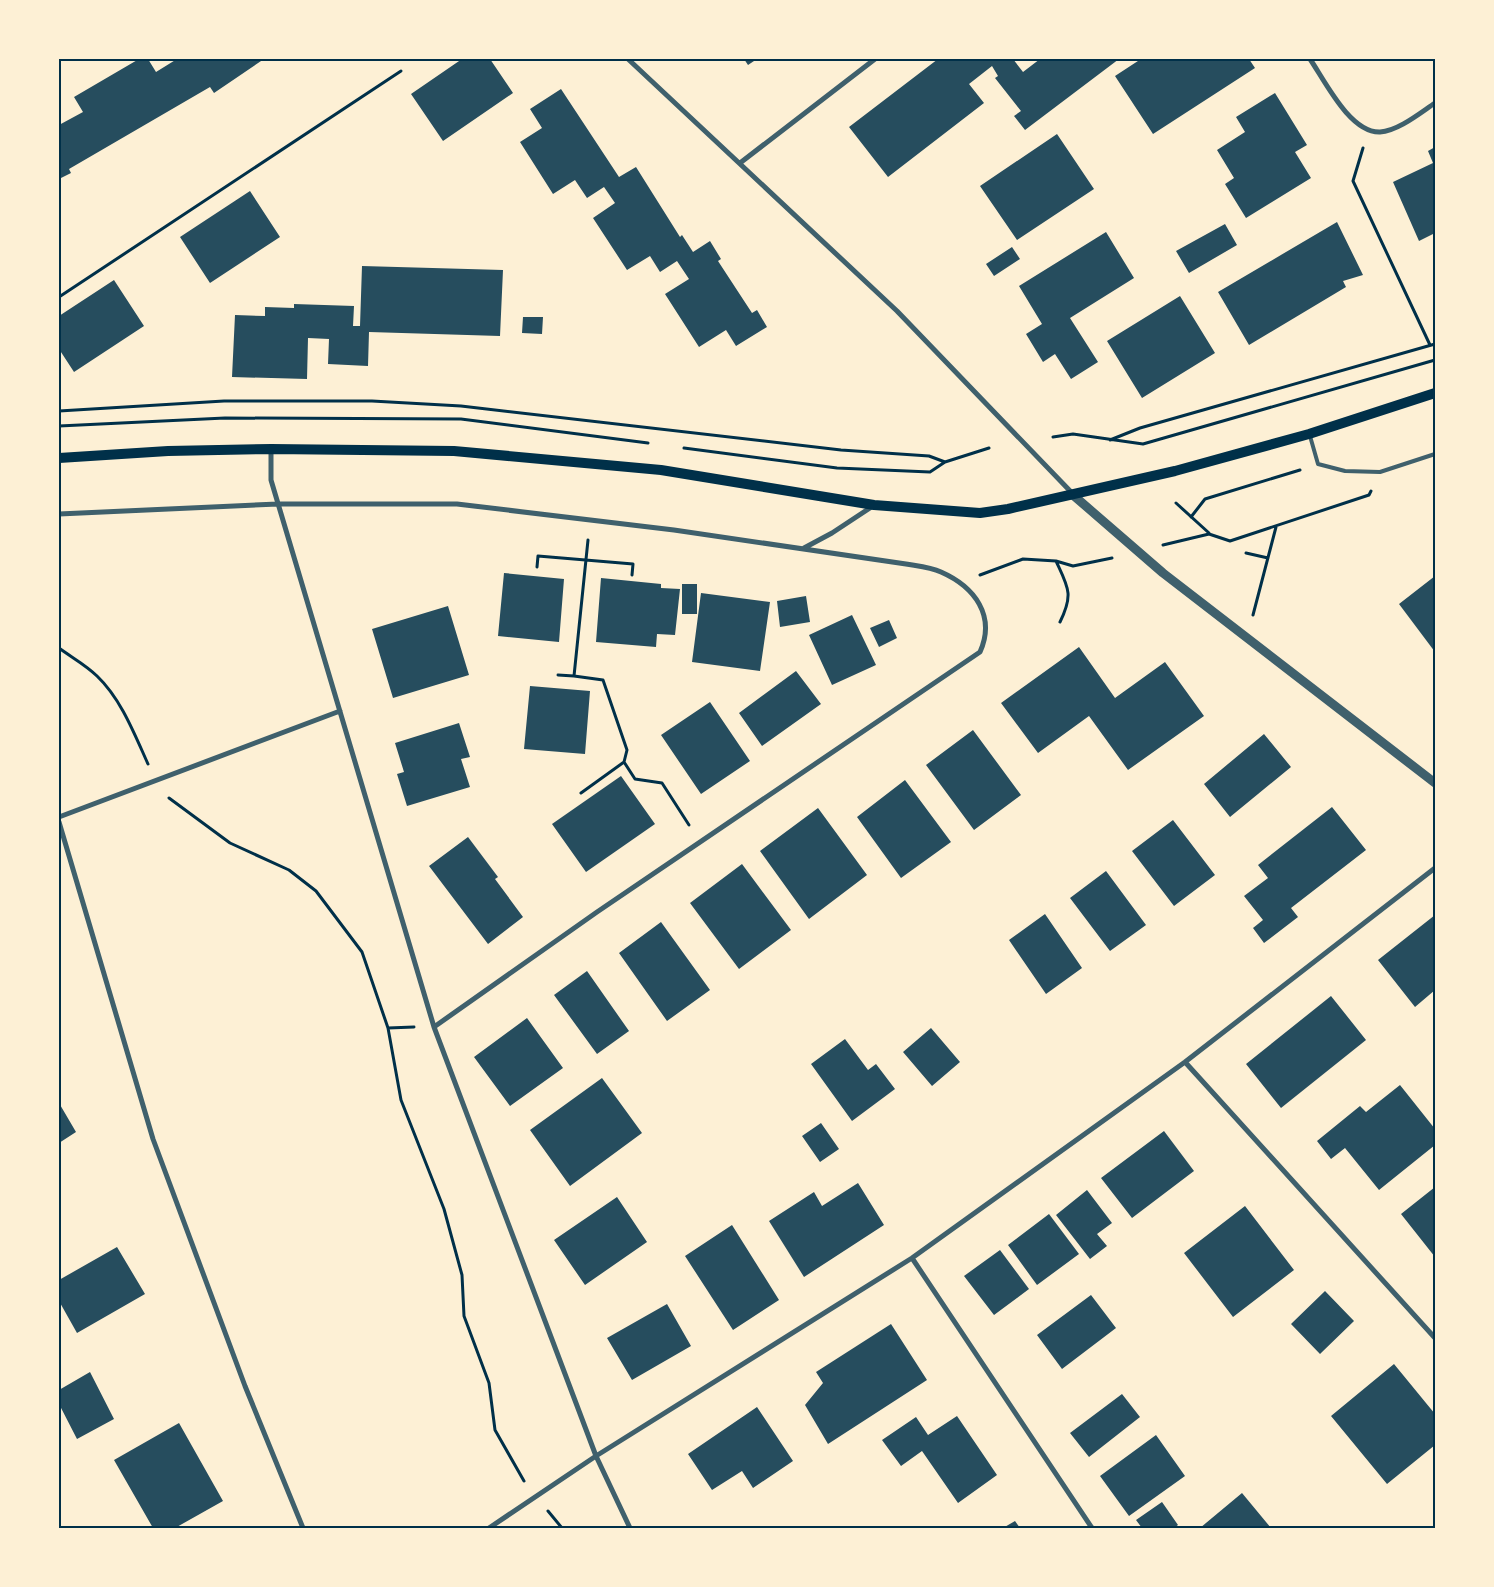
<svg xmlns="http://www.w3.org/2000/svg" width="1494" height="1587" font-family="Arial,sans-serif">
	<style>
		.building { fill: #264d5e }
		.lines { fill: none; stroke-linecap: round; stroke-linejoin: round }
		.path { stroke: #003049; stroke-width: 3 }
		.service { stroke: #3f606c; stroke-width: 4 }
		.minor { stroke: #3f606c; stroke-width: 5 }
		.tertiary { stroke: #3f606c; stroke-width: 9 }
		.secondary { stroke: #003049; stroke-width: 10 }
		.neatline { fill: none; stroke: #003049; stroke-width: 2 }
	</style>
	<rect width="100%" height="100%" fill="#fdf0d5"/>
	<path class="building" d="M139,59h9l8,13 21,-13h87l-50,34 -4,-6 -141,82 2,4 -12,6v-54l24,-13 -9,-15z
		M462,59h28l23,34 -70,48 -32,-47z
		M744,59h13l-9,6z
		M938,59h75l10,13 17,-13h79l-94,71 -11,-14 7,-5 -26,-33 3,-2 -6,-10 -23,18 15,19 -96,74 -39,-50z
		M1141,59h108l6,9 -102,66 -38,-58z
		M561,89l58,88 17,-10 44,70 2,-2 11,17 17,-11 11,18 -3,2 34,52 5,-3 10,17 -31,19 -10,-16 -27,17 -34,-53 24,-15 -12,-18 -17,11 -10,-16 -23,14 -34,-52 22,-15 -11,-16 -17,11 -12,-18 -22,14 -33,-52 22,-14 -12,-19z
		M1275,93l32,52 -12,7 16,26 -65,40 -21,-34 9,-6 -17,-28 28,-18 -9,-15z
		M1057,134l37,55 -77,51 -37,-54z
		M1435,147v86l-16,8 -26,-59 40,-19 -5,-12z
		M250,191l30,46 -70,46 -30,-46z
		M1337,222l26,53 -20,6 3,6 -97,58 -31,-53z
		M1225,224l12,21 -48,28 -13,-22z
		M1106,232l28,46 -64,40 28,44 -27,17 -16,-25 -12,8 -17,-28 16,-10 -23,-38z
		M1012,247l8,12 -26,17 -8,-12z
		M362,266l141,4 -3,66 -131,-4 -1,34 -40,-2 1,-25 -21,-1 -1,41 -75,-2 3,-62 30,1v-9l29,1v-4l60,2 -1,20h7z
		M114,280l30,46 -70,46 -15,-23v-33z
		M1180,296l35,57 -73,45 -35,-57z
		M523,317h20l-1,17 -20,-1z
		M504,573l60,6 -5,63 -61,-6z
		M1435,576v76l-36,-48z
		M601,578l60,6v4l19,1 -5,46 -18,-1 -1,13 -60,-5z
		M682,584h15v30h-15z
		M701,593l69,9 -10,69 -68,-9z
		M806,596l4,26 -30,5 -3,-26z
		M448,606l21,69 -76,23 -21,-69z
		M852,615l24,50 -44,20 -23,-50z
		M889,620l8,18 -18,9 -9,-19z
		M1079,647l36,51 50,-36 39,54 -76,54 -39,-54 -51,37 -37,-50z
		M796,671l25,33 -59,42 -23,-33z
		M530,686l60,5 -5,63 -61,-5z
		M710,702l40,59 -49,33 -40,-59z
		M459,723l11,34 -9,2 9,28 -63,19 -10,-32 7,-2 -9,-29z
		M973,730l48,65 -47,35 -48,-65z
		M1264,734l27,33 -61,50 -26,-33z
		M621,776l34,48 -69,48 -34,-48z
		M905,780l46,62 -50,36 -44,-61z
		M1332,807l34,43 -75,58 7,9 -34,26 -11,-15 10,-8 -19,-24 24,-18 -10,-13z
		M818,808l49,67 -58,44 -49,-68z
		M1173,820l42,55 -41,31 -42,-55z
		M468,837l30,40 -3,2 28,38 -35,27 -59,-78z
		M742,864l49,66 -52,39 -49,-66z
		M1106,871l40,54 -36,26 -40,-53z
		M1045,914l37,54 -36,26 -37,-54z
		M1435,915v75l-20,17 -37,-47z
		M661,922l49,68 -43,31 -48,-68z
		M587,971l42,60 -32,23 -43,-59z
		M1331,996l35,44 -85,68 -35,-44z
		M527,1018l36,50 -53,38 -36,-49z
		M931,1028l29,34 -28,24 -29,-34z
		M845,1039l23,31 8,-6 19,25 -43,32 -41,-57z
		M602,1078l40,55 -72,53 -40,-56z
		M1400,1085l35,44v16l-56,45 -34,-42 -14,11 -14,-18 43,-35 6,6z
		M59,1103l17,29 -17,11z
		M821,1123l18,26 -19,13 -18,-26z
		M1164,1131l30,40 -62,47 -31,-40z
		M858,1183l26,42 -80,52 -35,-56 45,-29 8,14z
		M1435,1187v70l-34,-43z
		M1087,1190l25,33 -15,11 10,12 -17,13 -34,-44z
		M617,1197l30,45 -62,43 -31,-45z
		M1245,1206l49,64 -61,47 -49,-64z
		M1049,1214l30,40 -42,31 -29,-40z
		M732,1225l47,75 -46,30 -48,-74z
		M117,1247l28,47 -68,39 -18,-32v-21z
		M1000,1250l29,39 -35,26 -30,-39z
		M1325,1291l29,30 -34,33 -29,-30z
		M1091,1295l25,33 -54,41 -25,-34z
		M667,1304l24,42 -59,34 -25,-42z
		M891,1324l36,56 -99,64 -23,-39 18,-22 -7,-11z
		M1394,1364l41,50v31l-48,39 -56,-68z
		M90,1372l24,47 -37,20 -18,-35v-14z
		M1122,1394l18,23 -51,40 -19,-24z
		M757,1407l36,54 -40,27 -11,-17 -30,19 -24,-36z
		M957,1416l40,59 -39,28 -36,-52 -21,15 -19,-26 34,-23 12,18z
		M179,1423l44,78 -48,27h-22l-39,-68z
		M1156,1435l29,41 -56,40 -29,-40z
		M1242,1493l29,35h-71z
		M1162,1502l16,23 -4,3h-32l-6,-8z
		M1015,1521l5,7h-17z"/>
	<g class="lines">
		<path class="path" d="M1363,148l-10,33 77,164
			M59,297l342,-226
			M59,411l165,-10h148l89,5 380,44 88,6 16,6
			M59,426l166,-8 236,1 187,24
			M1053,437l20,-3 70,10 292,-84
			M1110,440l30,-12 295,-84
			M684,448l153,20 93,4 15,-10 44,-14
			M1176,503l33,30
			M1191,517l14,-18 95,-29
			M588,540l-14,136 29,4 24,70 -3,12 11,17 27,4 27,42
			M1163,545l46,-11 21,7 139,-46 2,-4
			M1246,553l22,5
			M1056,561c12,26 18,33 4,61
			M537,567l1,-11 95,8 -1,11
			M980,575l43,-16 33,2 17,5 39,-8
			M1253,615l23,-88
			M59,648c12,9 27,17 38,28 24,23 37,57 51,88
			M558,675l16,1
			M581,793l43,-31
			M169,798l61,45 59,27 27,21 46,61 26,76 13,72 43,109 18,66 2,41 25,67 6,47 29,51
			M388,1028l26,-1
			M548,1511l14,17"/>
		<path class="service" d="M1310,436l8,28 27,7 35,1 55,-18"/>
		<path class="minor" d="M628,59l269,252 176,183
			M1310,59c15,22 40,74 70,73 18,-1 40,-19 55,-29
			M740,163l135,-104
			M271,449v31l163,547 162,429 34,72
			M59,514l219,-10h179l217,26 232,34c11,2 24,3 35,8 34,15 55,44 39,80l-383,260 -163,115
			M804,548l28,-15 41,-27
			M59,817l281,-106
			M59,822l94,317 92,247 58,142
			M1185,1062l250,276
			M912,1258l180,270
			M489,1528l107,-72 316,-198 273,-196 250,-194"/>
		<path class="tertiary" d="M1073,495l90,78 272,210"/>
		<path class="secondary" d="M59,458l109,-7 103,-2 183,2 207,19 213,35 106,8 28,-4 167,-38 134,-37 126,-41"/>
	</g>
	<rect width="1494" height="1587" fill="none" stroke="#fdf0d5" stroke-width="120"/>
	<rect x="60" y="60" width="1374" height="1467" class="neatline"/>
</svg>
